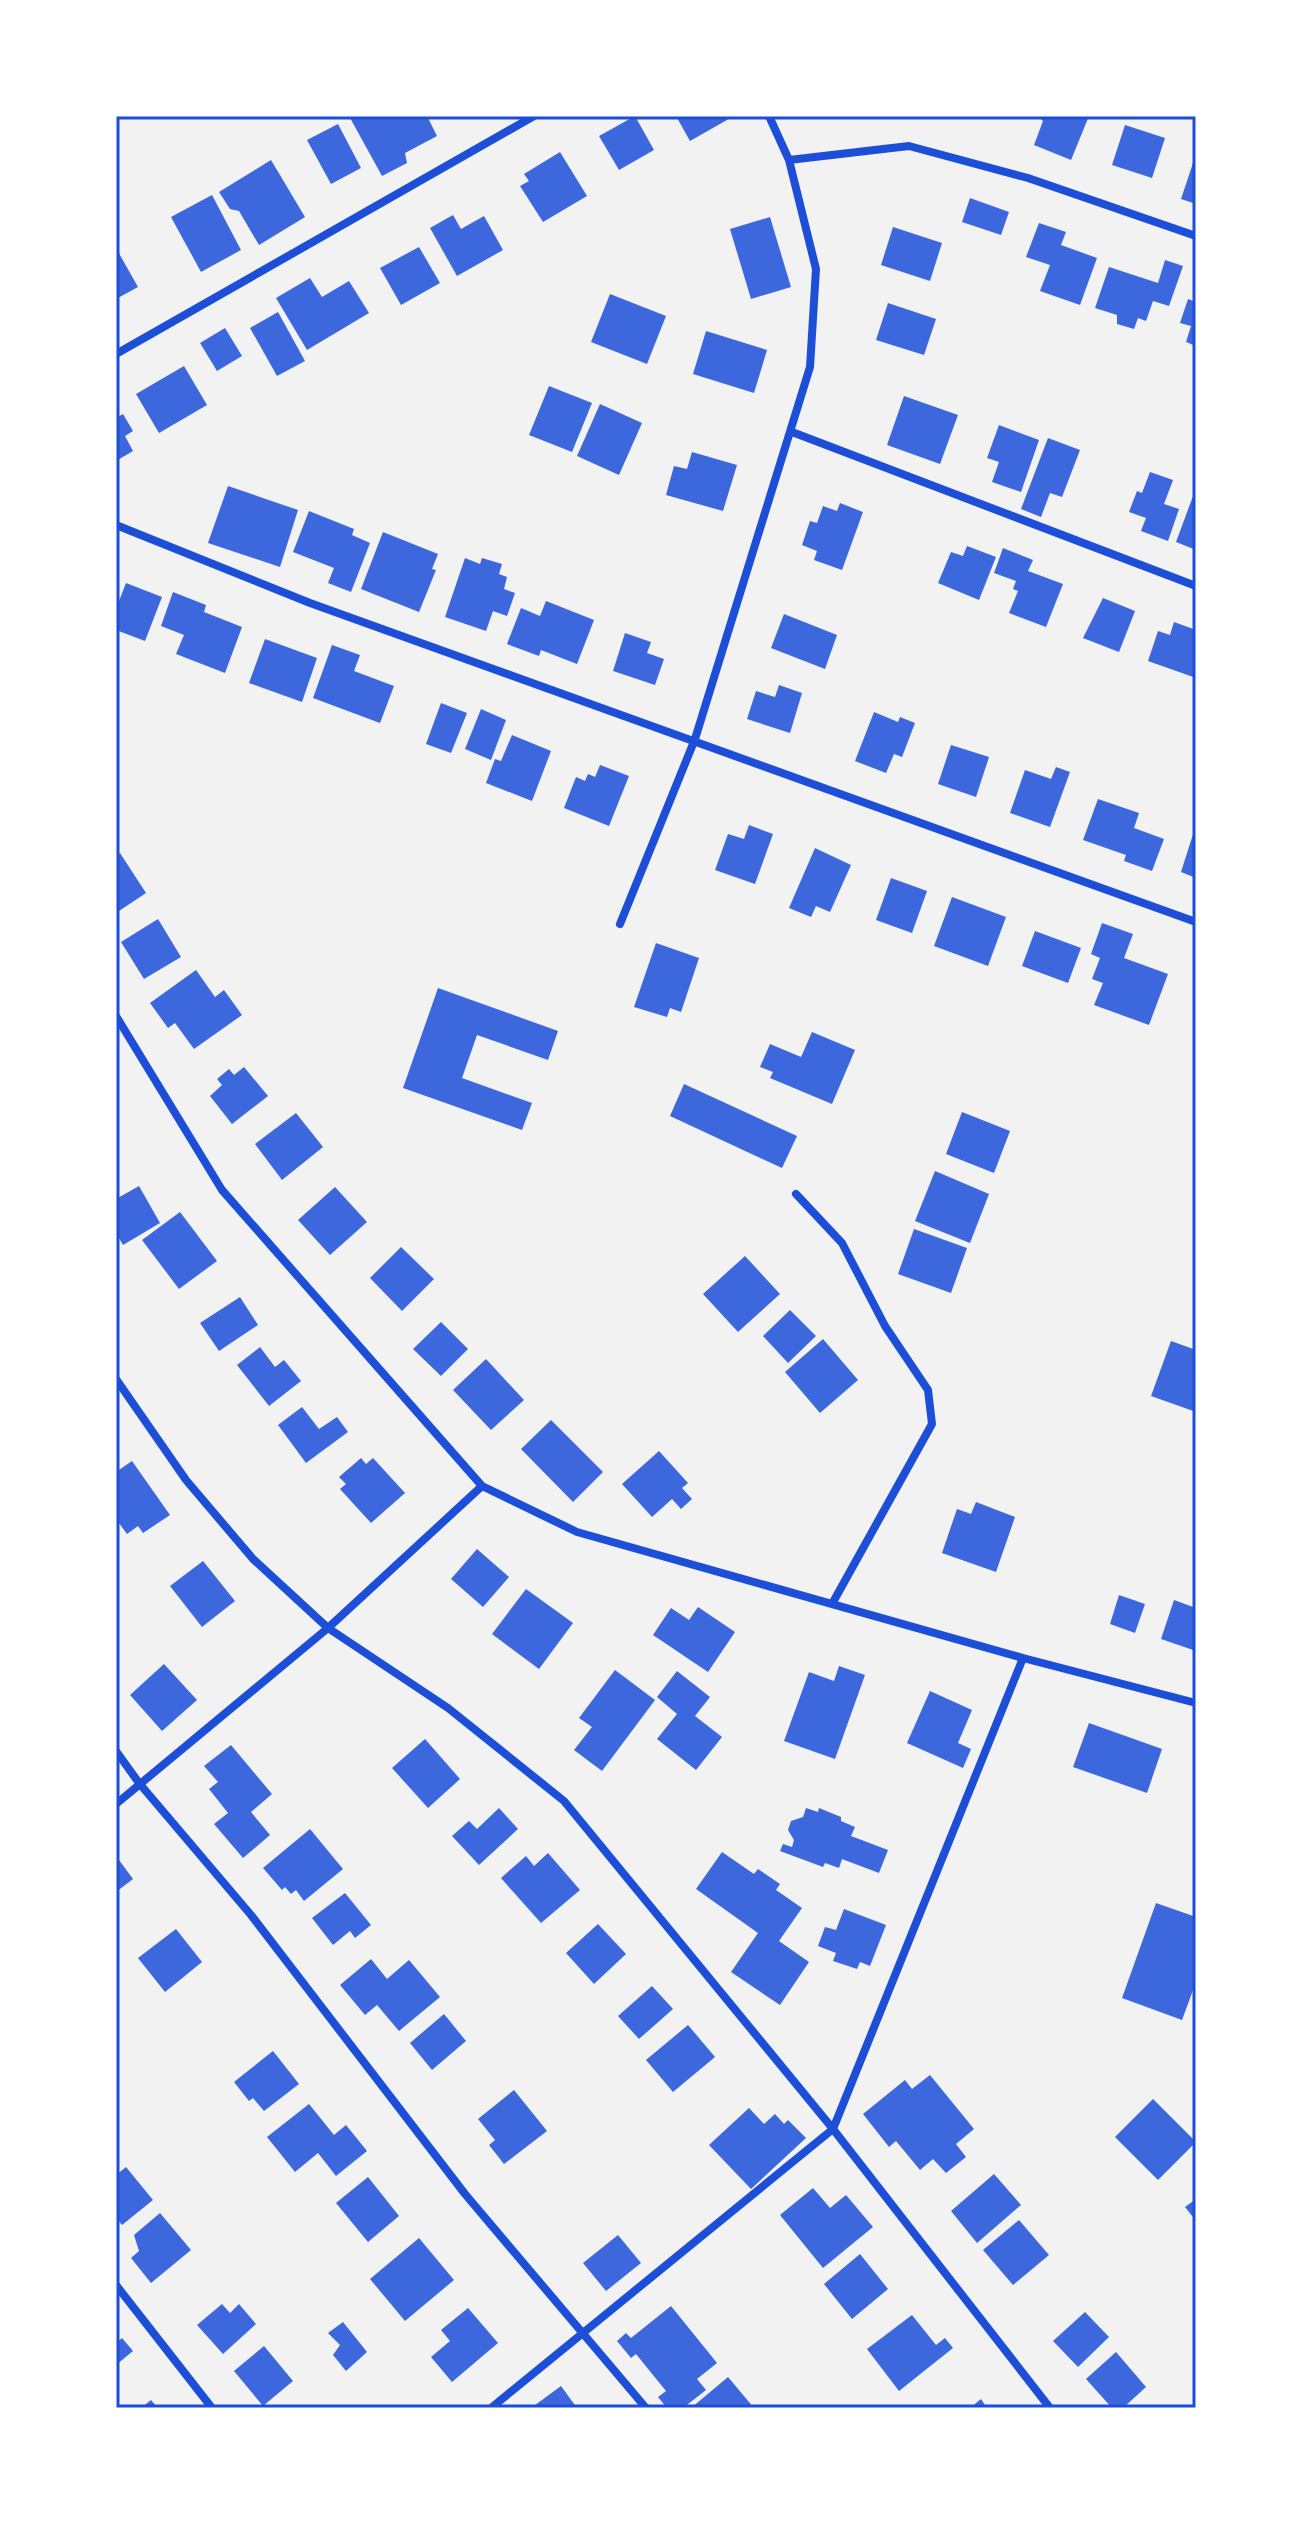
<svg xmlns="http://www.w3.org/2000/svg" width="1312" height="2524" font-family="Barlow,sans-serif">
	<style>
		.building { fill: #3d67dc }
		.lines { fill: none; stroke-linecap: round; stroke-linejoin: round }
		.minor { stroke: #1d4ed8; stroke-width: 8 }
		.neatline { fill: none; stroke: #1d4ed8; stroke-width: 3 }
	</style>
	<rect width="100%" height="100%" fill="#f2f2f2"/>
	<path class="building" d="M349,116h78l10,20 -32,17 2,10 -25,13z
		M635,116l19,34 -35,20 -20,-34z
		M676,116h58l-44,25z
		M1038,116h51l-18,44 -37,-15 9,-24z
		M338,124l23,44 -30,16 -24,-44z
		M1125,125l40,13 -13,40 -40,-13z
		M560,152l27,44 -44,26 -23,-36 9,-5 -5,-7z
		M1196,154v50l-15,-5z
		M271,160l34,57 -46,28 -20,-34 -9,-2 -11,-17z
		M212,195l29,55 -40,22 -30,-55z
		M970,198l39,14 -8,23 -39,-13z
		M453,215l8,14 23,-13 19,34 -46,26 -27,-48z
		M770,217l21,70 -40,12 -21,-70z
		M1039,223l27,9 -5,13 36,13 -17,47 -40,-14 10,-26 -24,-8z
		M893,227l49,16 -12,38 -49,-16z
		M419,247l21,36 -39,22 -21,-37z
		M116,248l22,39 -22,12z
		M1165,260l18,6 -14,40 -16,-5 -7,20 -8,-3 -4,11 -17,-5v-9l-22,-7 14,-41 49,16z
		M310,278l12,19 27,-16 20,32 -62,37 -31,-52z
		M610,294l56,22 -19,48 -56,-22z
		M1188,299l8,3v44l-10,-4 5,-16 -11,-3z
		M888,303l48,16 -12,36 -48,-15z
		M278,312l27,49 -28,15 -27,-48z
		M225,328l17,28 -25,15 -17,-28z
		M706,331l61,19 -13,43 -61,-19z
		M184,366l23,39 -48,28 -23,-39z
		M549,386l43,17 -20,49 -43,-17z
		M904,396l54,19 -18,49 -53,-19z
		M600,404l42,19 -23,52 -42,-19z
		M123,414l10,17 -8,5 8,15 -17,10v-43z
		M999,425l40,15 -18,52 -29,-10 7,-20 -12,-4z
		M1048,438l32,12 -18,47 -12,-4 -9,24 -20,-8z
		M692,452l45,13 -14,46 -57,-16 8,-29 13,3z
		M1150,472l23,8 -9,24 15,5 -11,32 -27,-10 5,-13 -17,-6 8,-21 5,2z
		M228,486l70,24 -18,57 -72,-24z
		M1196,488v62l-20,-8z
		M840,503l23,9 -21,58 -28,-10 3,-9 -15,-6 8,-24 7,2 6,-17 14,5z
		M309,511l45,18 -2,6 18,8 -19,49 -23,-9 6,-15 -41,-16z
		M383,532l55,22 -6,15 4,1 -17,42 -58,-23z
		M967,546l29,11 -17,43 -41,-17 13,-31 12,4z
		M1003,548l30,12 -5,11 35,13 -17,43 -37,-14 9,-22 -5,-2 3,-8 -22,-8z
		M465,558l15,6 2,-6 20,6 -3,10 8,3 -3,12 11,4 -8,23 -14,-5 -7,20 -41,-14z
		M126,583l36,14 -17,44 -29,-11v-21z
		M173,592l33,13 -2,7 38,15 -17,46 -49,-19 8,-19 -23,-9z
		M1103,598l32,13 -16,41 -36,-14z
		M546,601l48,19 -17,44 -36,-14 -2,6 -32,-12 14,-36 19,8z
		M784,614l53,21 -12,34 -54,-21z
		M1174,622l22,8v48l-48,-17 10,-30 12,4z
		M625,633l26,9 -4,11 17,6 -9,26 -42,-14z
		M265,639l52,19 -15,44 -53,-19z
		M332,645l28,10 -6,16 40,15 -14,37 -67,-25z
		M779,685l23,8 -12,40 -43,-14 9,-28 19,6z
		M441,703l26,10 -16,40 -25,-9z
		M481,709l25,11 -15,40 -26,-11z
		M874,712l24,10 2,-5 15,6 -13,34 -8,-3 -8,19 -31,-12z
		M512,735l39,16 -19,50 -46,-18 9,-24 6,2z
		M951,745l38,12 -13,40 -38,-13z
		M600,765l29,11 -20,50 -45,-18 12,-31 9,4 3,-7 7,3z
		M1056,767l14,5 -20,55 -40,-14 15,-43 26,9z
		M1098,799l41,14 -5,15 30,11 -12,32 -28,-10 2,-6 -43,-15z
		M749,825l24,9 -18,50 -40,-14 13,-36 16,5z
		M1195,828h1v50l-15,-6z
		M815,848l36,17 -21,47 -14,-6 -5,11 -22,-9z
		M120,853l26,40 -30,20v-57z
		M891,878l36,13 -15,42 -36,-13z
		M952,897l54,20 -18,49 -54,-20z
		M158,919l23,38 -37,22 -23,-37z
		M1102,923l31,11 -9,24 44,16 -19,51 -55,-20 9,-22 -11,-4 8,-21 -9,-4z
		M1035,931l46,17 -13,35 -46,-17z
		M656,943l43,15 -18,54 -11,-4 -3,9 -33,-10z
		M196,970l19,27 9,-7 18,25 -48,34 -19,-26 -7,5 -18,-25z
		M438,988l120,43 -10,29 -71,-25 -15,43 70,25 -10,27 -119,-42z
		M812,1032l43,18 -23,54 -62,-26 3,-6 -13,-5 10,-23 31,13z
		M244,1067l24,29 -36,28 -22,-28 12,-11 -5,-6 12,-10 5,6z
		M684,1084l113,52 -15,32 -112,-52z
		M962,1112l48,19 -16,42 -48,-19z
		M296,1113l27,34 -41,33 -27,-36z
		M935,1171l54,23 -19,49 -55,-22z
		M139,1186l21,37 -37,22 -7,-12v-34z
		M335,1187l32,35 -37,33 -32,-35z
		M180,1212l37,49 -38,28 -37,-49z
		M914,1229l53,19 -16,45 -53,-19z
		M401,1247l33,32 -32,32 -32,-33z
		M745,1256l35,38 -42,38 -35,-38z
		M240,1297l18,28 -39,26 -19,-28z
		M790,1310l26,26 -28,27 -25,-27z
		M441,1322l27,27 -27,27 -28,-27z
		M823,1339l35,41 -38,33 -35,-41z
		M1171,1341l25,9v62l-45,-16z
		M260,1347l15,20 9,-7 17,21 -32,25 -32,-41z
		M486,1359l38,41 -33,30 -38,-40z
		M302,1407l17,22 18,-12 11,15 -42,31 -28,-38z
		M551,1420l52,52 -30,30 -52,-53z
		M659,1451l29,32 -6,5 10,11 -11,10 -9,-10 -20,18 -30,-33z
		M361,1458l5,6 7,-6 32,35 -34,30 -31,-34 6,-5 -7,-7z
		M132,1461l38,54 -27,18 -5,-7 -11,8 -11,-15v-47z
		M976,1502l39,15 -19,55 -54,-19 15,-44 14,5z
		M477,1549l32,28 -26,30 -32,-28z
		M203,1561l32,40 -33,26 -32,-41z
		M526,1589l47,34 -34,46 -47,-35z
		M1119,1595l26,9 -10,29 -25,-9z
		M1174,1600l22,8v43l-35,-12z
		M698,1607l37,25 -27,40 -55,-37 18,-27 18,12z
		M164,1664l33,36 -35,31 -32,-36z
		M839,1666l26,9 -30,84 -51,-18 25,-69 25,9z
		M615,1670l40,30 -53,71 -28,-21 18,-23 -13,-9z
		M677,1671l33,26 -15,19 27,21 -26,33 -39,-31 20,-25 -20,-17z
		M930,1691l42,19 -14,33 13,6 -8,19 -56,-25z
		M1089,1723l73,26 -15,44 -74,-26z
		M425,1739l35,40 -32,29 -36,-40z
		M231,1745l41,49 -21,18 19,23 -27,23 -29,-34 14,-11 -19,-24 9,-7 -14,-16z
		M499,1808l19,21 -39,36 -27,-29 17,-15 8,8z
		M806,1808l12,4 1,-4 22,9v4l14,6 -4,9 37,14 -9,23 -37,-14 -3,9 -14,-5 -2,4 -43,-16 3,-7 9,3 2,-7 -6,-10 3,-9 12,-4z
		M310,1829l33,40 -39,32 -8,-11 -5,4 -6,-7 -3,3 -19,-22z
		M722,1852l32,22 4,-5 22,15 -4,6 26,18 -23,33 30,21 -29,43 -49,-33 27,-39 -62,-44z
		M548,1853l32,37 -39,33 -40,-45 25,-22 8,10z
		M116,1856l17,23 -17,13z
		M345,1893l26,32 -16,13 -5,-7 -17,14 -21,-27z
		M1156,1903l40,14v65l-14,38 -60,-22z
		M844,1909l42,16 -16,41 -10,-4 -3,7 -24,-8 3,-8 -18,-7 7,-19 11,3z
		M598,1924l28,30 -32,30 -28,-31z
		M176,1929l26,33 -37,30 -27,-34z
		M371,1959l16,20 22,-19 31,37 -41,34 -22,-26 -12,10 -25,-30z
		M652,1986l21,23 -34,30 -21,-23z
		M444,2014l22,27 -34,29 -22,-27z
		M688,2025l27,32 -42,35 -27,-32z
		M273,2051l26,33 -35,27 -11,-13 -4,3 -15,-19z
		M930,2075l44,54 -18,15 10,13 -20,16 -13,-14 -13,11 -24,-29 -7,6 -26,-33 42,-34 7,9z
		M514,2090l33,41 -43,33 -15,-19 6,-5 -17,-21z
		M1153,2099l43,43 -38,38 -43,-43z
		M309,2104l25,31 12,-10 21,26 -31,25 -18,-23 -23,19 -28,-35z
		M749,2108l15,16 11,-10 9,10 4,-4 18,18 -55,51 -42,-44z
		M126,2167l27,33 -31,25 -6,-7v-43z
		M994,2174l27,31 -44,38 -26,-32z
		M368,2177l31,39 -31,26 -32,-39z
		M813,2188l17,20 16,-13 27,32 -50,41 -43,-53z
		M1196,2199v22l-11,-14z
		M160,2213l31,37 -40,33 -20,-25 8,-7 -5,-16z
		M1019,2220l30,35 -36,30 -30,-35z
		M618,2235l23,28 -35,28 -23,-28z
		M419,2238l35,42 -49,41 -35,-42z
		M860,2254l28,35 -36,30 -28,-35z
		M222,2304l8,9 9,-9 17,20 -33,30 -26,-29z
		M671,2306l46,57 -20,16 9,11 -23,18h-16l-9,-11 8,-6 -30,-37 -5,4 -14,-17 9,-8 5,5z
		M468,2308l30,35 -46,39 -21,-25 19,-16 -9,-11z
		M1085,2312l24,25 -31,30 -25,-26z
		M912,2315l24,30 9,-7 8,10 -54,43 -32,-42z
		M343,2322l24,30 -21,19 -13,-16 7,-10 -12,-12z
		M122,2338l11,13 -17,14v-22z
		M264,2346l29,35 -30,25 -29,-35z
		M1116,2352l30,35 -23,21h-11l-26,-29z
		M728,2377l26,31h-63z
		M561,2386l16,22h-46z
		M981,2399l6,9h-17z
		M151,2400l7,8h-17z"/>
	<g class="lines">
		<path class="minor" d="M769,116l20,44 120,-14 119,32 168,58
			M116,354l418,-238
			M792,432l404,154
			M116,525l194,78 886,319
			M620,924l75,-185 115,-372 6,-98 -27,-109
			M116,1016l106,174 260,296 95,46 446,126 173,45
			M796,1194l46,49 43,83 43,64 4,34 -100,180
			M116,1379l70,101 67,79 75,69 120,80 116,93 269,328 217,279
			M116,1751l23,32 112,132 214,279 181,214
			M116,1804l212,-176 154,-142
			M116,2285l96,123
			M491,2408l342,-279 190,-471"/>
	</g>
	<rect width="1312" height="2524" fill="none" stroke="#ffffff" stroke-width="236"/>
	<rect x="118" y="118" width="1076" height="2288" class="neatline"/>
</svg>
